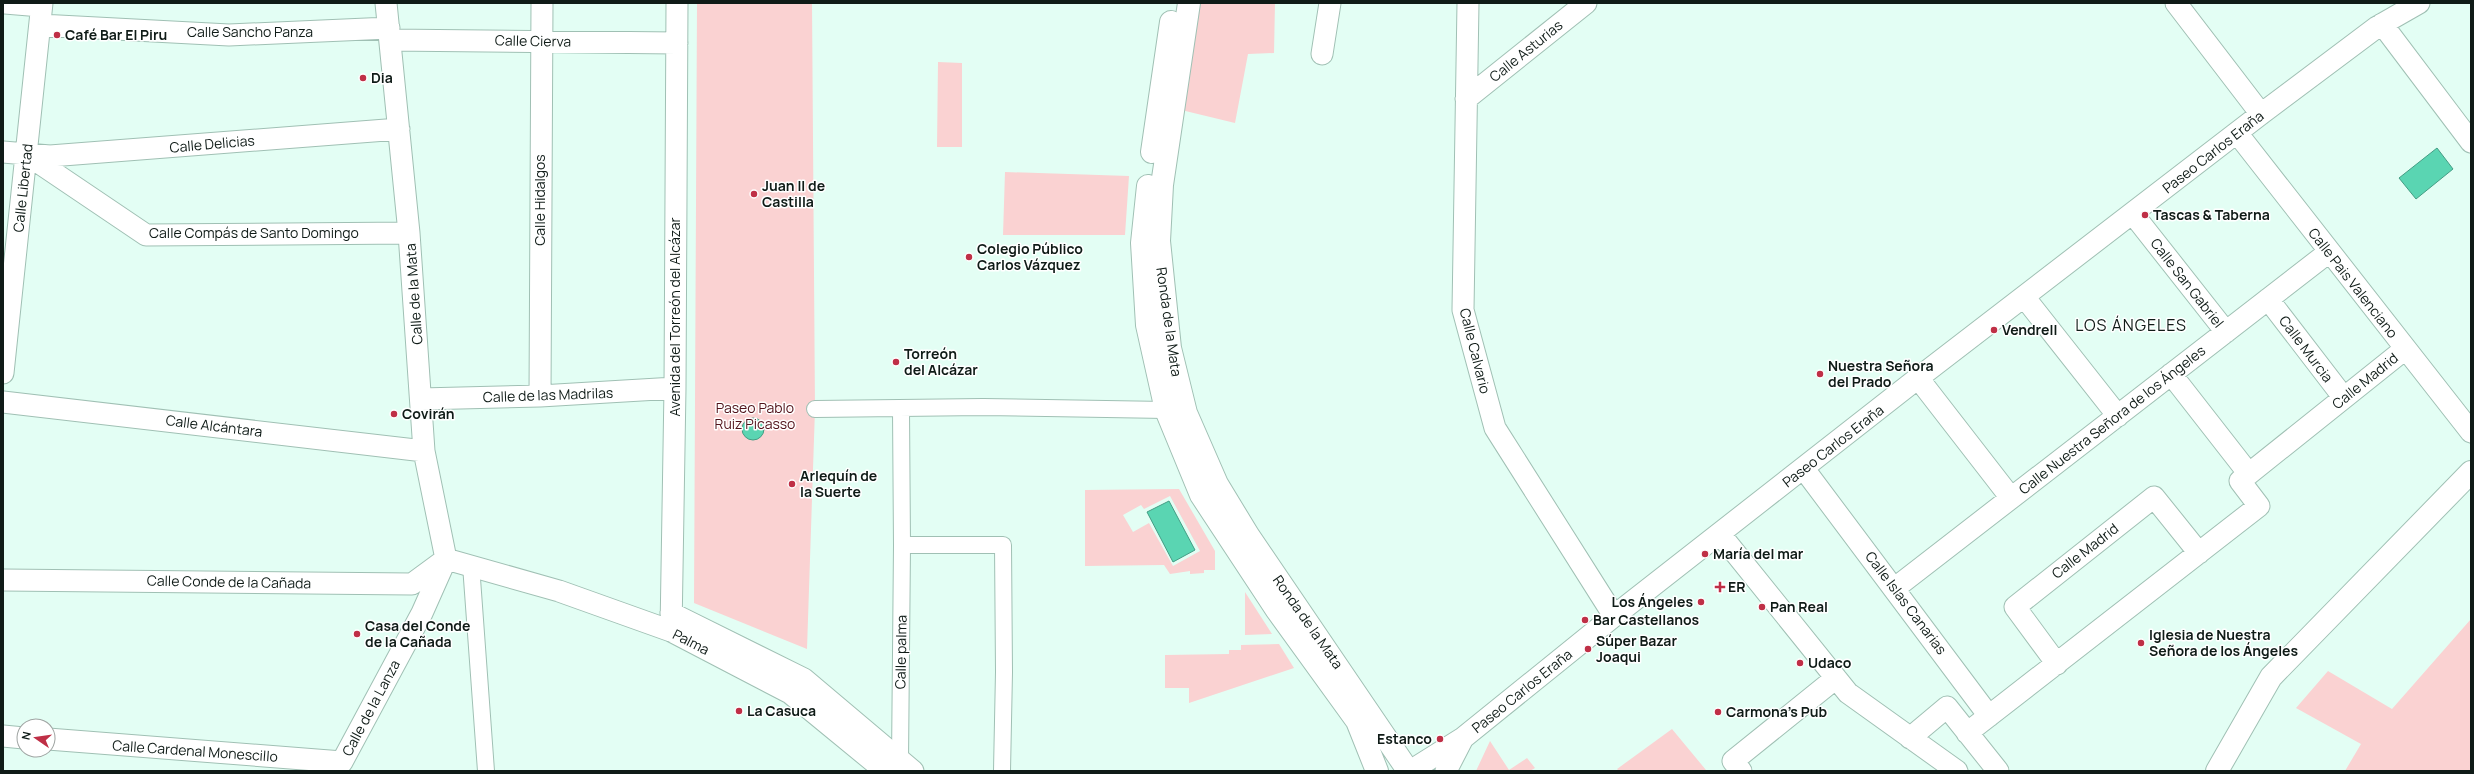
<svg xmlns="http://www.w3.org/2000/svg" width="2474" height="774" font-family="Manrope,sans-serif">
	<style>
		.green { fill: #fad2d2; fill-rule: evenodd }
		.water { fill: #5ad5b2; stroke: #449d84 }
		.lines { fill: none; stroke-linecap: round; stroke-linejoin: round }
		.pedestrian-casing { stroke: #a0c0b4; stroke-width: 18 }
		.minor-casing { stroke: #a0c0b4; stroke-width: 23 }
		.secondary-casing { stroke: #a0c0b4; stroke-width: 24 }
		.trunk-casing { stroke: #a0c0b4; stroke-width: 24 }
		.pedestrian { stroke: #fff; stroke-width: 16 }
		.minor { stroke: #fff; stroke-width: 21 }
		.secondary { stroke: #fff; stroke-width: 22 }
		.trunk { stroke: #fff; stroke-width: 22 }
		.poi-dot { fill: #bf2f46; stroke: #fff; stroke-width: 1.5 }
		.labels { text-anchor: middle; stroke-width: 3; stroke-linejoin: round; paint-order: stroke }
		.street-label { font-size: 14px; fill: #0f1b17; stroke: #fff }
		.poi-label { font-size: 14px; font-weight: bold; fill: #0f1b17; stroke: #fff; text-anchor: start }
		.park-label { font-size: 14px; fill: #50121a; stroke: #fff }
		.quarter-label { font-size: 16px; letter-spacing: 1px; fill: #0f1b17; stroke: #fff }
	</style>
	<rect width="100%" height="100%" fill="#e3fef4"/>
	<path class="green" d="M697,3h115l3,406 -8,240 -113,-46z
		M1187,3h88l-1,50 -26,1 -13,69 -62,-15z
		M938,62l24,1v84h-25z
		M1005,172l124,4 -4,59h-122z
		M1179,489l36,62v19h-11v3l-14,1v-3l-20,3 -6,-9 -79,1v-76zM1170,496l30,55 -27,15 -24,-43 -16,9 -10,-17 18,-10 3,4z
		M1245,592l27,42 -27,1z
		M2471,619v152h-126l16,-27 -65,-36 32,-37 64,38z
		M1279,644l15,24 -105,35v-15h-24v-33l64,-1v-4h12v-5z
		M1672,729l34,41 -87,1 -2,-2z
		M1490,741l19,29 18,-12 8,10 -5,3h-54z"/>
	<path class="water" d="M2437,148l16,21 -37,30 -17,-21z
		M742 429a11 11 0 1 1 22 0a11 11 0 1 1-22 0Z
		M1169,501l26,49 -22,12 -26,-50z"/>
	<g class="lines">
		<g class="pedestrian-casing">
			<path id="pedestrian" d="M815,409l168,-2 183,3
				M901,410l1,135h101l1,127 -2,99
				M471,565l15,206
				M900,760l2,-215"/>
		</g>
		<g class="minor-casing">
			<path id="minor" d="M5,3l36,3
				M386,3l23,230 15,218 22,108 113,32 112,40 119,62 95,78
				M1468,3l-5,307 32,118 119,188
				M2176,3l85,111
				M2382,24l89,118
				M40,25l189,10 160,-7
				M390,40l287,3
				M1322,54l8,-51
				M1466,99l120,-96
				M2237,133l234,299
				M3,152l47,4 349,-27
				M26,154l120,81 263,-2
				M2133,214l93,118
				M2025,298l93,118
				M2268,299l76,99
				M3,373l39,-370
				M2171,374l78,100
				M1918,378l93,120
				M540,396l2,-393
				M421,399l119,-3 135,-8
				M3,402l421,49
				M1804,469l185,247
				M1720,534l128,159 109,78
				M3,580l409,4 34,-25
				M1895,588l434,-336
				M671,613l133,66 109,92
				M671,631l4,-243 2,-385
				M2057,664l-42,-57 139,-110 45,56
				M1967,733l292,-227 -19,-25 165,-132
				M3,736l21,2
				M1910,738l37,-31 51,64
				M48,739l294,23 80,-149 24,-54
				M1412,770l51,-32 151,-122 304,-238 343,-264 116,-87 42,-24
				M1446,771l16,-31
				M1741,771l-8,-10 103,-83"/>
		</g>
		<g class="secondary-casing">
			<path id="secondary" d="M2217,771l54,-94 200,-205"/>
		</g>
		<g class="trunk-casing">
			<path id="trunk" d="M1189,3l-27,182 -3,56 11,107 16,65 31,71 31,51 159,234
				M1152,152l19,-130
				M1148,186l-6,57 5,82 19,85 35,85 75,114 81,112 20,50"/>
		</g>
		<use href="#pedestrian" class="pedestrian"/>
		<use href="#minor" class="minor"/>
		<use href="#secondary" class="secondary"/>
		<use href="#trunk" class="trunk"/>
	</g>
	<g class="poi-dot">
		<circle cx="57" cy="35" r="4"/>
		<circle cx="363" cy="78" r="4"/>
		<circle cx="754" cy="194" r="4"/>
		<circle cx="2145" cy="215" r="4"/>
		<circle cx="969" cy="257" r="4"/>
		<circle cx="1994" cy="330" r="4"/>
		<circle cx="896" cy="362" r="4"/>
		<circle cx="1820" cy="374" r="4"/>
		<circle cx="394" cy="414" r="4"/>
		<circle cx="792" cy="484" r="4"/>
		<circle cx="1705" cy="554" r="4"/>
		<path d="M1718 581h4v4h4v4h-4v4h-4v-4h-4v-4h4z"/>
		<circle cx="1701" cy="602" r="4"/>
		<circle cx="1762" cy="607" r="4"/>
		<circle cx="1585" cy="620" r="4"/>
		<circle cx="357" cy="634" r="4"/>
		<circle cx="2141" cy="643" r="4"/>
		<circle cx="1588" cy="649" r="4"/>
		<circle cx="1800" cy="663" r="4"/>
		<circle cx="739" cy="711" r="4"/>
		<circle cx="1718" cy="712" r="4"/>
		<circle cx="1440" cy="739" r="4"/>
	</g>
	<g class="labels">
		<g class="street-label">
			<text x="250" y="37">Calle Sancho Panza</text>
			<text transform="translate(533 41) rotate(1)" y="5">Calle Cierva</text>
			<text transform="translate(1526 51) rotate(-39)" y="5">Calle Asturias</text>
			<text transform="translate(212 144) rotate(-5)" y="5">Calle Delicias</text>
			<text transform="translate(2213 152) rotate(-38)" y="5">Paseo Carlos Eraña</text>
			<text transform="translate(23 188) rotate(-84)" y="5">Calle Libertad</text>
			<text transform="translate(540 200) rotate(-90)" y="5">Calle Hidalgos</text>
			<text x="254" y="238">Calle Compás de Santo Domingo</text>
			<text transform="translate(2187 283) rotate(52)" y="5">Calle San Gabriel</text>
			<text transform="translate(2353 283) rotate(52)" y="5">Calle Pais Valenciano</text>
			<text transform="translate(414 294) rotate(-94)" y="5">Calle de la Mata</text>
			<text transform="translate(675 317) rotate(-90)" y="5">Avenida del Torreón del Alcázar</text>
			<text transform="translate(1169 322) rotate(82)" y="5">Ronda de la Mata</text>
			<text transform="translate(2306 349) rotate(53)" y="5">Calle Murcia</text>
			<text transform="translate(1475 351) rotate(76)" y="5">Calle Calvario</text>
			<text transform="translate(2365 381) rotate(-39)" y="5">Calle Madrid</text>
			<text transform="translate(548 395) rotate(-2)" y="5">Calle de las Madrilas</text>
			<text transform="translate(2112 420) rotate(-38)" y="5">Calle Nuestra Señora de los Ángeles</text>
			<text transform="translate(214 426) rotate(7)" y="5">Calle Alcántara</text>
			<text transform="translate(1833 446) rotate(-38)" y="5">Paseo Carlos Eraña</text>
			<text transform="translate(2085 551) rotate(-38)" y="5">Calle Madrid</text>
			<text transform="translate(229 582) rotate(1)" y="5">Calle Conde de la Cañada</text>
			<text transform="translate(1906 603) rotate(53)" y="5">Calle Islas Canarias</text>
			<text transform="translate(1308 622) rotate(55)" y="5">Ronda de la Mata</text>
			<text transform="translate(691 642) rotate(27)" y="5">Palma</text>
			<text transform="translate(901 652) rotate(-89)" y="5">Calle palma</text>
			<text transform="translate(1522 691) rotate(-39)" y="5">Paseo Carlos Eraña</text>
			<text transform="translate(371 708) rotate(-62)" y="5">Calle de la Lanza</text>
			<text transform="translate(195 751) rotate(4)" y="5">Calle Cardenal Monescillo</text>
		</g>
		<g class="poi-label">
			<text x="65" y="40">Café Bar El Piru</text>
			<text x="371" y="83">Dia</text>
			<text x="762" y="191">Juan II de<tspan x="762" dy="16">Castilla</tspan></text>
			<text x="2153" y="220">Tascas &amp; Taberna</text>
			<text x="977" y="254">Colegio Público<tspan x="977" dy="16">Carlos Vázquez</tspan></text>
			<text x="2002" y="335">Vendrell</text>
			<text x="904" y="359">Torreón<tspan x="904" dy="16">del Alcázar</tspan></text>
			<text x="1828" y="371">Nuestra Señora<tspan x="1828" dy="16">del Prado</tspan></text>
			<text x="402" y="419">Covirán</text>
			<text x="800" y="481">Arlequín de<tspan x="800" dy="16">la Suerte</tspan></text>
			<text x="1713" y="559">María del mar</text>
			<text x="1728" y="592">ER</text>
			<text x="1693" y="607" text-anchor="end">Los Ángeles</text>
			<text x="1770" y="612">Pan Real</text>
			<text x="1593" y="625">Bar Castellanos</text>
			<text x="365" y="631">Casa del Conde<tspan x="365" dy="16">de la Cañada</tspan></text>
			<text x="2149" y="640">Iglesia de Nuestra<tspan x="2149" dy="16">Señora de los Ángeles</tspan></text>
			<text x="1596" y="646">Súper Bazar<tspan x="1596" dy="16">Joaqui</tspan></text>
			<text x="1808" y="668">Udaco</text>
			<text x="747" y="716">La Casuca</text>
			<text x="1726" y="717">Carmona's Pub</text>
			<text x="1432" y="744" text-anchor="end">Estanco</text>
		</g>
		<g class="park-label">
			<text x="755" y="413">Paseo Pablo<tspan x="755" dy="16">Ruiz Picasso</tspan></text>
		</g>
		<g class="quarter-label">
			<text x="2131" y="331">LOS ÁNGELES</text>
		</g>
	</g>
	<rect width="2474" height="774" fill="none" stroke="#0f1b17" stroke-width="8"/>
	<g transform="translate(36 738) rotate(283)"><circle r="19" fill="#ffffff" stroke="#9fa4a2"/>
	<path d="M0-3L7 15L0 10L-7 15Z" fill="#bf2f46"/>
	<text y="-6" font-size="11" font-weight="bold" text-anchor="middle" fill="#0f1b17">N</text>
	</g>
</svg>
